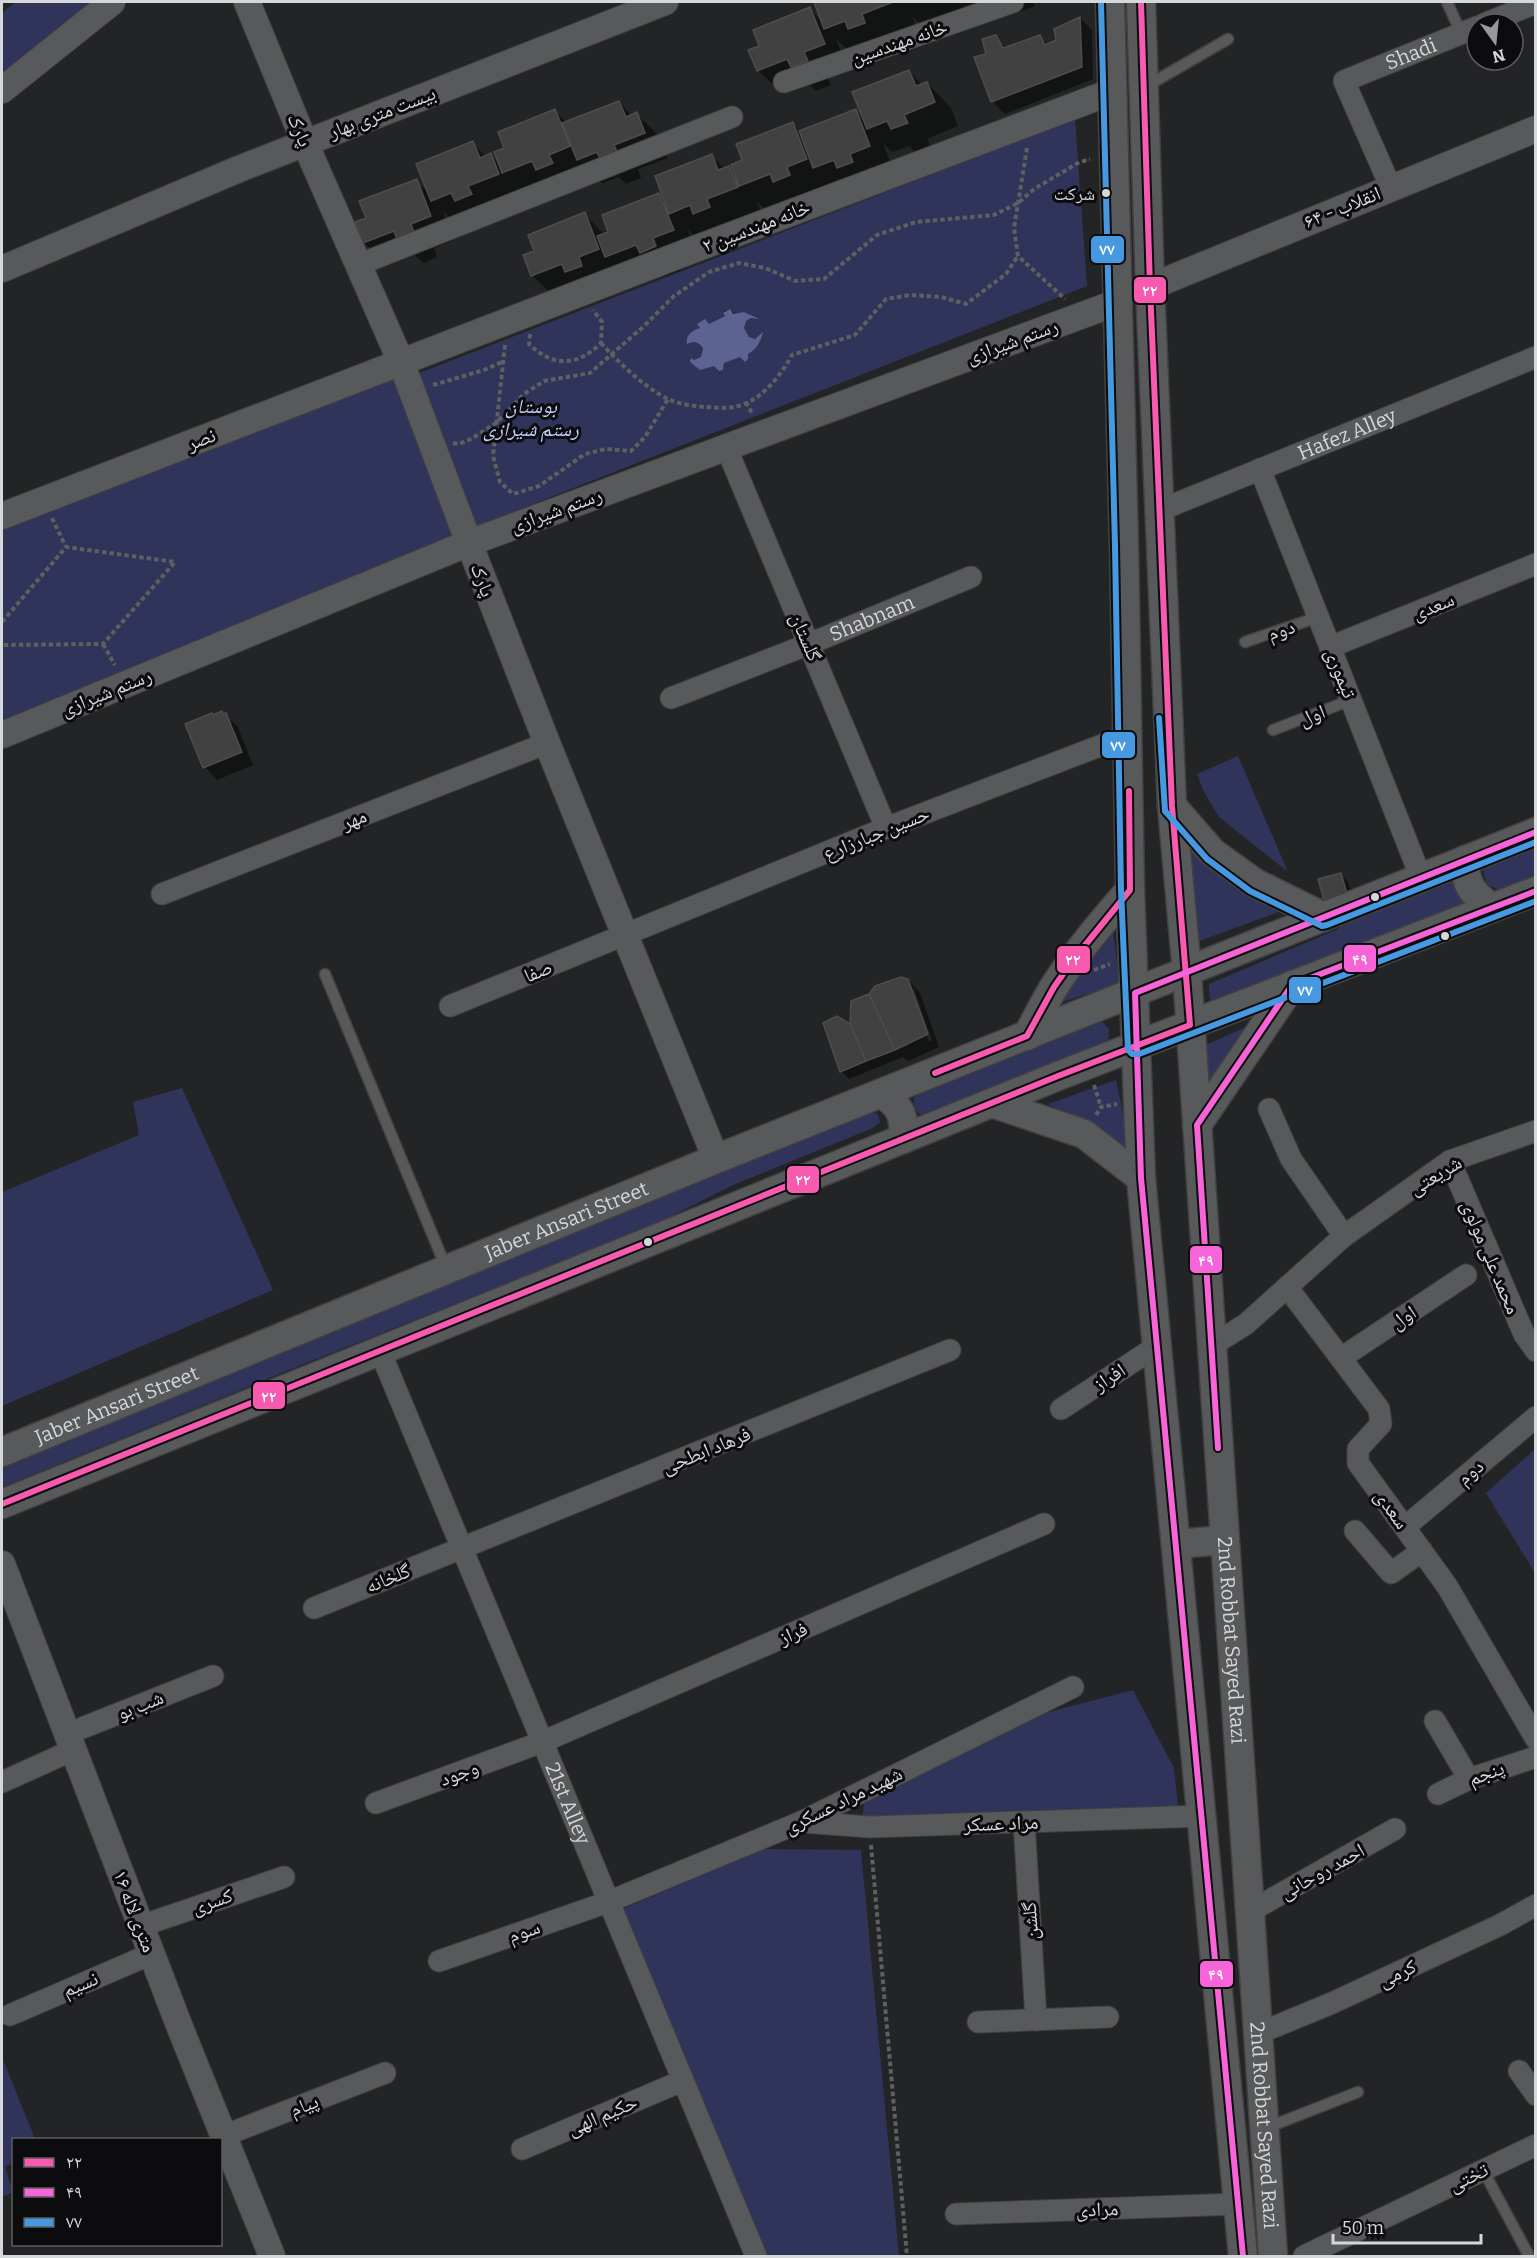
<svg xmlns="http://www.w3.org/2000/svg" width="1537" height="2258" font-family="Bitter,'Noto Naskh Arabic',serif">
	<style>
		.green { fill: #31345a; fill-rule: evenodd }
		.water { fill: #5c6392 }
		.shadow { fill: #0007; fill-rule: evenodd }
		.building { fill: #414142; stroke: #4c4d4e; stroke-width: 1.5 }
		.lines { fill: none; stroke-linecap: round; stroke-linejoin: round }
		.service-casing { stroke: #414142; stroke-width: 13 }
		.minor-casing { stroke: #414142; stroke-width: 23 }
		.tertiary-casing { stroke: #414142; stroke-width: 28 }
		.secondary-casing { stroke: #414142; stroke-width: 31 }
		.path { stroke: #5e5f60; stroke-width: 4; stroke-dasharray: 4.5 3; stroke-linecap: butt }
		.service { stroke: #58595a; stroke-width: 10 }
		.minor { stroke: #58595a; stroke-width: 21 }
		.tertiary { stroke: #58595a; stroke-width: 26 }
		.secondary { stroke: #58595a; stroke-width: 28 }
		.bus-1-casing { stroke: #0c0c0e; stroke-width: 10 }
		.bus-2-casing { stroke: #0c0c0e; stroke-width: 10 }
		.bus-3-casing { stroke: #0c0c0e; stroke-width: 10 }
		.bus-1 { stroke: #f75aaf; stroke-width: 6 }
		.bus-2 { stroke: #f764d7; stroke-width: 6 }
		.bus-3 { stroke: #4699e1; stroke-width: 6 }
		.bus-dot { fill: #d6d7d9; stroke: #0c0c0e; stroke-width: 2 }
		.labels { text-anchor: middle; stroke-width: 6; stroke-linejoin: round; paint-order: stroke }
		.bus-label { font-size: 18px; fill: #d6d7d9; stroke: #0c0c0e; text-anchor: end }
		.street-label { font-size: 20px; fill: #d6d7d9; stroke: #0c0c0e }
		.park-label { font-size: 20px; font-style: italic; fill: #c7cfff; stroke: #0c0c0e }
		.line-badge { stroke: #0c0c0e; stroke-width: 2 }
		.badge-label { font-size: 16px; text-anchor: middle; font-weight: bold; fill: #fff }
	</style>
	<rect width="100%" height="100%" fill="#232425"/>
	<path class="green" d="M15,2h76l-89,73v-62z
		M1075,119l12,167 -610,240 -58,-153zM725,310l32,9 -6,-1 -5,3 -2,7 5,9 6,2 7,-5 -9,17 -29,12 1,3 -35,-4 11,-5 2,-9c-5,-5 -8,-7 -15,-4l12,-16 25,-12 -2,-3z
		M401,362l68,181 -467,192v-217z
		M1238,756l50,116 -69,-55 -16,-27 -6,-16z
		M1185,838l102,71 -93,34z
		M1535,841v35l-36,14 -12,-6 -4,-12 2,-11z
		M1457,871l14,33 -261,104 -1,-24 127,-54 23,-17z
		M1112,923l8,61 -65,20z
		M1100,1019l9,10 -1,14 -175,71 -12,1 -8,-7 1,-10 9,-8z
		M1257,1022l-52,79 -4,-54z
		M1116,1080l17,81 -45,-35 -40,-22z
		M182,1088l91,202 -271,116v-214l137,-57 -6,-33z
		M869,1112l9,2 2,8 -7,6 -140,57 -73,37 -371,148 -287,117v-26z
		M1535,1449v124l-49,-80z
		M1133,1690l41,78 4,39 -316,13 2,-17 99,-55 86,-36z
		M764,1849l97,1 38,406h-134l-143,-347z
		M2,2057l33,82 -21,1 -1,23 -8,4 8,25 -11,5z"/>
	<path class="water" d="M730,309l3,5 11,-2 15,7 -8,-1 -5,3 -2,7 5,9 6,2 8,-7c-2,9 -7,18 -15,22v5l-3,3 -5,-5 -16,6 -1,7 -4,1 -5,-5 -14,4 -10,-8 1,-4 3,2 7,-3 2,-9c-5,-6 -8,-7 -16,-4 -2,-9 6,-14 13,-16l-3,-4 8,-5 4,5 16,-8 -2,-3z"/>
	<path class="shadow" d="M815,2h165l-14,5 4,9 -49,9 -9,-9 4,10 -66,26 -14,-13 12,29 -21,8 4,9 -15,6 -7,-7 -27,10 -24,-24 3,-23 49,-38 13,13z
		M986,2h47l2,4 -15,6 -7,-7z
		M1080,18l12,12 1,49 -88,35 -12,-12 -17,-44 11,-3 8,-18 11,11 33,-12 9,9 10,-4z
		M909,71l13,14 5,-2 24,25 7,18 -31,13 4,8 -15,6 -7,-7 -17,6 -9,-9 10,27 -54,21 -8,-8 -21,8 3,9 -14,5 -7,-7 -27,11 -8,-7 4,9 -66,26 -8,-8 10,25 -21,8 4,9 -15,5 -7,-7 -102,30 -24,-24 4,-23 48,-38 21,21 54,-40 7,7 45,-46 14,13 4,-1 7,7 8,-14 48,-38 9,9 55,-21 9,10z
		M619,102l13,14 5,-2 24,24 7,20 -30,11 3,9 -15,6 -7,-7 -17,6 -12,-11 -63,25 -9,-9 4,10 -66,26 -13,-13 11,29 -20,8 3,9 -14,6 -8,-8 -27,11 -24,-24 4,-23 48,-38 14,13 43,-51 13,14 4,-2 10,9 6,-15 49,-38 12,12z
		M225,715l13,12 15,38 -36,15 -12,-13 -18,-43z
		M1340,874l8,8 7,23 -28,-2z
		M908,980l12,13 19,54 -31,14 -5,-4 -54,22 -8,-8 10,-44zM910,989h4l18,52 -3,1z"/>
	<path class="building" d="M814,2h79l-31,12 3,9 -17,6 -3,-8 -21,8z
		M810,7l15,37 -21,8 4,9 -17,6 -4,-8 -30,12 -9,-21 11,-4 -6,-16z
		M1080,17l2,50 -91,35 -17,-45 12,-3 -4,-15 14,-4 7,13 37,-13 5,10 11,-5 -2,-11z
		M909,70l7,16 11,-4 8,20 -31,13 4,8 -17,6 -4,-8 -20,8 -15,-37z
		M619,101l7,16 11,-5 8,21 -31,12 4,9 -17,7 -4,-9 -20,8 -15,-37z
		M555,109l15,37 -21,9 4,8 -17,7 -4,-9 -30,12 -8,-21 10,-4 -6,-16z
		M856,109l14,37 -20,8 3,8 -16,6 -3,-8 -21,8 -14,-37z
		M793,122l14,37 -20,8 3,8 -17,7 -3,-8 -31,12 -8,-21 11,-5 -6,-16z
		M473,141l7,17 11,-5 8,21 -31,12 4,8 -17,7 -4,-8 -20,8 -15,-37z
		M712,154l6,16 11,-4 9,21 -31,12 3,8 -17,7 -3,-9 -21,9 -14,-38z
		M417,179l14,37 -20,8 3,9 -17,6 -3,-8 -31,12 -8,-21 11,-4 -7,-17z
		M659,193l15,37 -21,8 3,8 -16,7 -4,-8 -31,12 -8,-21 11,-4 -6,-17z
		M585,212l14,37 -20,8 3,9 -17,6 -3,-8 -31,12 -8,-21 11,-4 -6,-16z
		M222,711l1,3 3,-1 16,39 -39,16 -18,-44 27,-11 1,2z
		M1341,873l7,24 -23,7 -7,-25z
		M901,977l7,2 20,55 -33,16 -26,-56 6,-8z
		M869,994l26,56 -29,11 -16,-37 1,-23z
		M837,1016l13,8 16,37 -26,11 -17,-49z"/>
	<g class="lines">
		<g class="service-casing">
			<path id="service" d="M1447,2l14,31
				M1145,87l83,-48
				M1245,642l73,-25
				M1273,730l78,-30
				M325,974l122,296
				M1266,2128l92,-36
				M1483,2170l45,84"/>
		</g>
		<g class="minor-casing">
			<g id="minor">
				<path d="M1484,24l52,-21"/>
				<path d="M784,82l229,-80"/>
				<path id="s1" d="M1391,188l-47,-107 133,-54"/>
				<path d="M358,265l374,-148"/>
				<path d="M726,447l160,381"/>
				<path d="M1260,469l161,409"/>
				<path id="s2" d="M1158,511l378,-154"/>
				<path d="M1330,647l206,-83"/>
				<path id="s3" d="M671,698l138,-54 162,-67"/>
				<path d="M162,894l385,-151"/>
				<path d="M450,1006l436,-178 242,-93"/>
				<path d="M1269,1109l22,50 53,77"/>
				<path d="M1450,1161l74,173 12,17"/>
				<path d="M1287,1287l92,122 2,15 -23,25v14l89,123 89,153"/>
				<path d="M1211,1346l35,-22 98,-88 106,-75 86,-30"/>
				<path id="s4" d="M380,1351l376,905"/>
				<path d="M1341,1358l125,-83"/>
				<path d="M1061,1409l96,-63"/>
				<path d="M1405,1527l131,-110"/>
				<path d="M1355,1531l36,42 31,-22"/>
				<path d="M314,1608l636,-258"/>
				<path d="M1435,1721l34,58"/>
				<path d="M67,1734l146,-58"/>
				<path d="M2,1782l71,-32"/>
				<path d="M1438,1794l31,-15 67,-22"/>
				<path d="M376,1803l166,-61 502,-218"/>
				<path d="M803,1822l67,5 331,-11"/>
				<path d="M1024,1822l12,198"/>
				<path d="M1249,1912l146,-83"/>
				<path d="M141,1926l143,-49"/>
				<path d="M439,1961l169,-59 193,-80 272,-135"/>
				<path d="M10,2015l141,-61"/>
				<path d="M978,2022l130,-5"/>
				<path d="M1257,2034l75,-31 168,-78 36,-20"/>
				<path d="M1519,2071l17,24"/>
				<path d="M223,2136l162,-63"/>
				<path d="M522,2149l160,-68"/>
				<path d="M956,2214l282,-10"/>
				<path d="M1304,2256l232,-111"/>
			</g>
		</g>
		<g class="tertiary-casing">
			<path id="tertiary" d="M247,2l58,141 96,219 68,181 78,200 169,416
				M2,90l110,-88
				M2,269l237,-100 426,-167
				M1150,287l386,-158
				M2,516l685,-264 424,-160
				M2,735l467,-192 649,-241
				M2,1564l177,461 93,231"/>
		</g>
		<g class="secondary-casing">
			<g id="secondary">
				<path d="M1110,2l14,544 6,344 11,288 102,1078"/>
				<path id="s5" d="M1141,2l9,285 22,519 15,166 86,1284"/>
				<path d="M1172,806l40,46 43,31 69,34"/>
				<path d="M1465,860c0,26 7,32 26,48"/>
				<path d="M1027,1036c9,-16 17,-33 27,-49 22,-35 49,-66 76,-97"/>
				<path d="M882,1094c19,12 23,23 21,45"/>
				<path d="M992,1103l92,31 57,44"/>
				<path d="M1197,1125l95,-140"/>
				<path id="s6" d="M2,1452l714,-293 820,-327"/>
				<path d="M2,1504l1056,-428 478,-185"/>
				<path d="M1176,1544l48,-4"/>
			</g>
		</g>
		<path class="path" d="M1027,148l-13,80 4,28 47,43
			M530,334l-1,10c24,24 49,22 72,-1l1,-21 -9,-12
			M601,343c17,19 44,45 67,56 10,5 25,7 36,8 7,0 15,1 23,1 30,-2 51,-28 65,-53l63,-20 31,-36 24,-4 31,2 25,7 40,-30 12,-18
			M505,345l-12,111 7,26 13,12 26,-8 46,-32 21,-5 25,2 14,-14 23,-38
			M433,385l51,-15 18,-8
			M746,402l7,13
			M453,443l6,1 12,-5 25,-16 28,-29 20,-13 46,-8 53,-46 31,-31 35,-24 30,-9 26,5 30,13 29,-2 53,-44 39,-13 78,-7 24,-12 16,-14 44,-26 12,-4
			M52,518l14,29
			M2,622l64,-75 109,15 -72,82 -101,1
			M103,644l12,21
			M1094,970l16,-6
			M1094,1085l7,22
			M1096,1115l5,-8 16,-3
			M871,1845l36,411"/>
		<use href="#service" class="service"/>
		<use href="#minor" class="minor"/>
		<use href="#tertiary" class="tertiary"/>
		<use href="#secondary" class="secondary"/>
		<g class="bus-1-casing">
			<path id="bus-1" d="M935,1073l92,-37 27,-49 19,-27 57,-70 -1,-99
				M2,1504l1056,-428 132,-51 -18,-219 -22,-519 -9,-285"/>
		</g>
		<g class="bus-2-casing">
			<path id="bus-2" d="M1218,1448l-21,-323 95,-140 244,-94
				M1243,2256l-102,-1078 -6,-185 401,-161"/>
		</g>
		<g class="bus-3-casing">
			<path id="bus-3" d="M1101,2l14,544 6,344 7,160 4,4h7l397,-153
				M1159,718l6,93 42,48 43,32 72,35 5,-1 209,-83"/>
		</g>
		<use href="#bus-1" class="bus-1"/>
		<use href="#bus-2" class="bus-2"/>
		<use href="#bus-3" class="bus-3"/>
	</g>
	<g class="bus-dot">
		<circle cx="1106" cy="193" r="5"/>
		<circle cx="1375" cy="897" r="5"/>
		<circle cx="1445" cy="936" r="5"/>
		<circle cx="648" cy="1242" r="5"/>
	</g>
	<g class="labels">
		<g class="bus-label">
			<text x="1095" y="200">شرکت</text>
		</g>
		<g class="street-label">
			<text transform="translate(899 42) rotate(-19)" y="7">خانه مهندسین</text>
			<text dy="7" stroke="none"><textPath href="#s1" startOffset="189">Shadi</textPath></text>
			<text transform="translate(382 112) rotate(-21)" y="7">بیست متری بهار</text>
			<text transform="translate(300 130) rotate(67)" y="7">پارک</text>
			<text transform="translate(1342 207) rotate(-22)" y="7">انقلاب - ۶۴</text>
			<text transform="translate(756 226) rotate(-21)" y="7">خانه مهندسین ۲</text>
			<text transform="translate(1012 341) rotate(-20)" y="7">رستم شیرازی</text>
			<text dy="7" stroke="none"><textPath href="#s2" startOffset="204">Hafez Alley</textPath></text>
			<text transform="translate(201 439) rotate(-21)" y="7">نصر</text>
			<text transform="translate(556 510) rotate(-20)" y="7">رستم شیرازی</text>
			<text transform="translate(483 580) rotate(69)" y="7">پارک</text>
			<text transform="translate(1433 606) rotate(-22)" y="7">سعدی</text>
			<text dy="7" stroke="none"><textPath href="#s3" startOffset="216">Shabnam</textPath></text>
			<text transform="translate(1281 630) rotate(-19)" y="7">دوم</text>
			<text transform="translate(806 637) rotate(67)" y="7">گلستان</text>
			<text transform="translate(1341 673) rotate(68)" y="7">تیموری</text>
			<text transform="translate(106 692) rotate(-22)" y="7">رستم شیرازی</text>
			<text transform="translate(1312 715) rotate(-21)" y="7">اول</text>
			<text transform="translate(354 819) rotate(-21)" y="7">مهر</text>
			<text transform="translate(876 833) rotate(-22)" y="7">حسین جبارزارع</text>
			<text transform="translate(538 971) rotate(-22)" y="7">صفا</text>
			<text transform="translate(1435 1175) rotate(-31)" y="7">شریعتی</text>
			<text dy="7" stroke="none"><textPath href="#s6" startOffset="610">Jaber Ansari Street</textPath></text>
			<text transform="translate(1491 1257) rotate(67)" y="7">محمد علی مولوی</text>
			<text transform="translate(1403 1317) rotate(-33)" y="7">اول</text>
			<text transform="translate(1109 1377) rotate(-33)" y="7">افراز</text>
			<text dy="7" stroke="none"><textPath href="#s6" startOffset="124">Jaber Ansari Street</textPath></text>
			<text transform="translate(706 1450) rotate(-22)" y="7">فرهاد ابطحی</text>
			<text transform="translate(1470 1472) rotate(-40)" y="7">دوم</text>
			<text transform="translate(1392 1509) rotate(54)" y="7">سعدی</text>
			<text transform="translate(388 1578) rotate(-22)" y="7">گلخانه</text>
			<text transform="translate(793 1633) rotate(-23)" y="7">فراز</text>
			<text dy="7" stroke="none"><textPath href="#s5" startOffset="1641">2nd Robbat Sayed Razi</textPath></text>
			<text transform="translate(140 1705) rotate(-22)" y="7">شب بو</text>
			<text transform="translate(459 1773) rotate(-20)" y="7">وجود</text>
			<text transform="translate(1486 1773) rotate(-21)" y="7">پنجم</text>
			<text transform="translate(843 1800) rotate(-26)" y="7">شهید مراد عسکری</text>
			<text dy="7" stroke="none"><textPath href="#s4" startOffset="490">21st Alley</textPath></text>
			<text transform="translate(1001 1823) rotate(-2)" y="7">مراد عسکر</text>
			<text transform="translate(1322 1871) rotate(-29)" y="7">احمد روحانی</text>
			<text transform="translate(212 1901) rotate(-19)" y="7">کسری</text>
			<text transform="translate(135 1911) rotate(69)" y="7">۱۶ متری لاله</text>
			<text transform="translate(1030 1921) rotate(-94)" y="7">گلشن</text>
			<text transform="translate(524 1931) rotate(-19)" y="7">سوم</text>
			<text transform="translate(1397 1973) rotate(-25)" y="7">کرمی</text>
			<text transform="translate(80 1984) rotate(-23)" y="7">نسیم</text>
			<text transform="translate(304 2105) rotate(-21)" y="7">پیام</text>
			<text transform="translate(602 2115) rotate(-23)" y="7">حکیم الهی</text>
			<text dy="7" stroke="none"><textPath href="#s5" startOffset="2127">2nd Robbat Sayed Razi</textPath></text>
			<text transform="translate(1468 2177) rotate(-26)" y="7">تختی</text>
			<text transform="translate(1097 2209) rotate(-2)" y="7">مرادی</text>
		</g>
		<g class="park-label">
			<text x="531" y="413">بوستان<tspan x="531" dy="23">رستم شیرازی</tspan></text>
		</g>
	</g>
	<g class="line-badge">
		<rect x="1090" y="235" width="35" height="29" rx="6" fill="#4699e1"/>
		<rect x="1133" y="276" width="34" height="28" rx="6" fill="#f75aaf"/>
		<rect x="1101" y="731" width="35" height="28" rx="6" fill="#4699e1"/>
		<rect x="1343" y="944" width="34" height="29" rx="6" fill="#f764d7"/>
		<rect x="1056" y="945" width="35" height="29" rx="6" fill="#f75aaf"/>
		<rect x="1288" y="976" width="34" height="28" rx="6" fill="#4699e1"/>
		<rect x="786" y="1165" width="34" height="29" rx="6" fill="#f75aaf"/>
		<rect x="1189" y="1245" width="34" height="29" rx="6" fill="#f764d7"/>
		<rect x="252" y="1381" width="34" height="29" rx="6" fill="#f75aaf"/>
		<rect x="1199" y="1960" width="35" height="28" rx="6" fill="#f764d7"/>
	</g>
	<g class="badge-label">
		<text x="1107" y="255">۷۷</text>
		<text x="1150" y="296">۲۲</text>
		<text x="1118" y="751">۷۷</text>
		<text x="1360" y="965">۴۹</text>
		<text x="1073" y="965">۲۲</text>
		<text x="1305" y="996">۷۷</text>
		<text x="803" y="1185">۲۲</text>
		<text x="1206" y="1266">۴۹</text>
		<text x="269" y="1402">۲۲</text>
		<text x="1216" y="1980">۴۹</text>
	</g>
	<rect width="1537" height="2258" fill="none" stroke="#d6d7d9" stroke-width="6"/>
	<rect x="12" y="2138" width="210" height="108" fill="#0c0c0e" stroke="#5d5d5f" stroke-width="1.5"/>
	<rect x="24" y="2158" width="30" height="9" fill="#f75aaf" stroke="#5d5d5f" stroke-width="1.5"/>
	<text x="66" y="2168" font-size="18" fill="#d6d7d9">۲۲</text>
	<rect x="24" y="2188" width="30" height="9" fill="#f764d7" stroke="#5d5d5f" stroke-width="1.5"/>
	<text x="66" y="2198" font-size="18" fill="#d6d7d9">۴۹</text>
	<rect x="24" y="2218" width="30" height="9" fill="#4699e1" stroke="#5d5d5f" stroke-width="1.5"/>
	<text x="66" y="2228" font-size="18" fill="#d6d7d9">۷۷</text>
	<g transform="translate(1495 42) rotate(165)"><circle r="28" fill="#0c0c0e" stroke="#5d5d5f" stroke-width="1.5"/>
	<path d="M0-4.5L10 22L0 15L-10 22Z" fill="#97989a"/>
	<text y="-9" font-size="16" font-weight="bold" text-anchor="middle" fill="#d6d7d9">N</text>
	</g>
	<path d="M1333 2234v9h148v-9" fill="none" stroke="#d6d7d9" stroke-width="3"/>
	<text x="1342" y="2234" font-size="18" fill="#d6d7d9" stroke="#0c0c0e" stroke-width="4.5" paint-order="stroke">50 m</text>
</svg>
